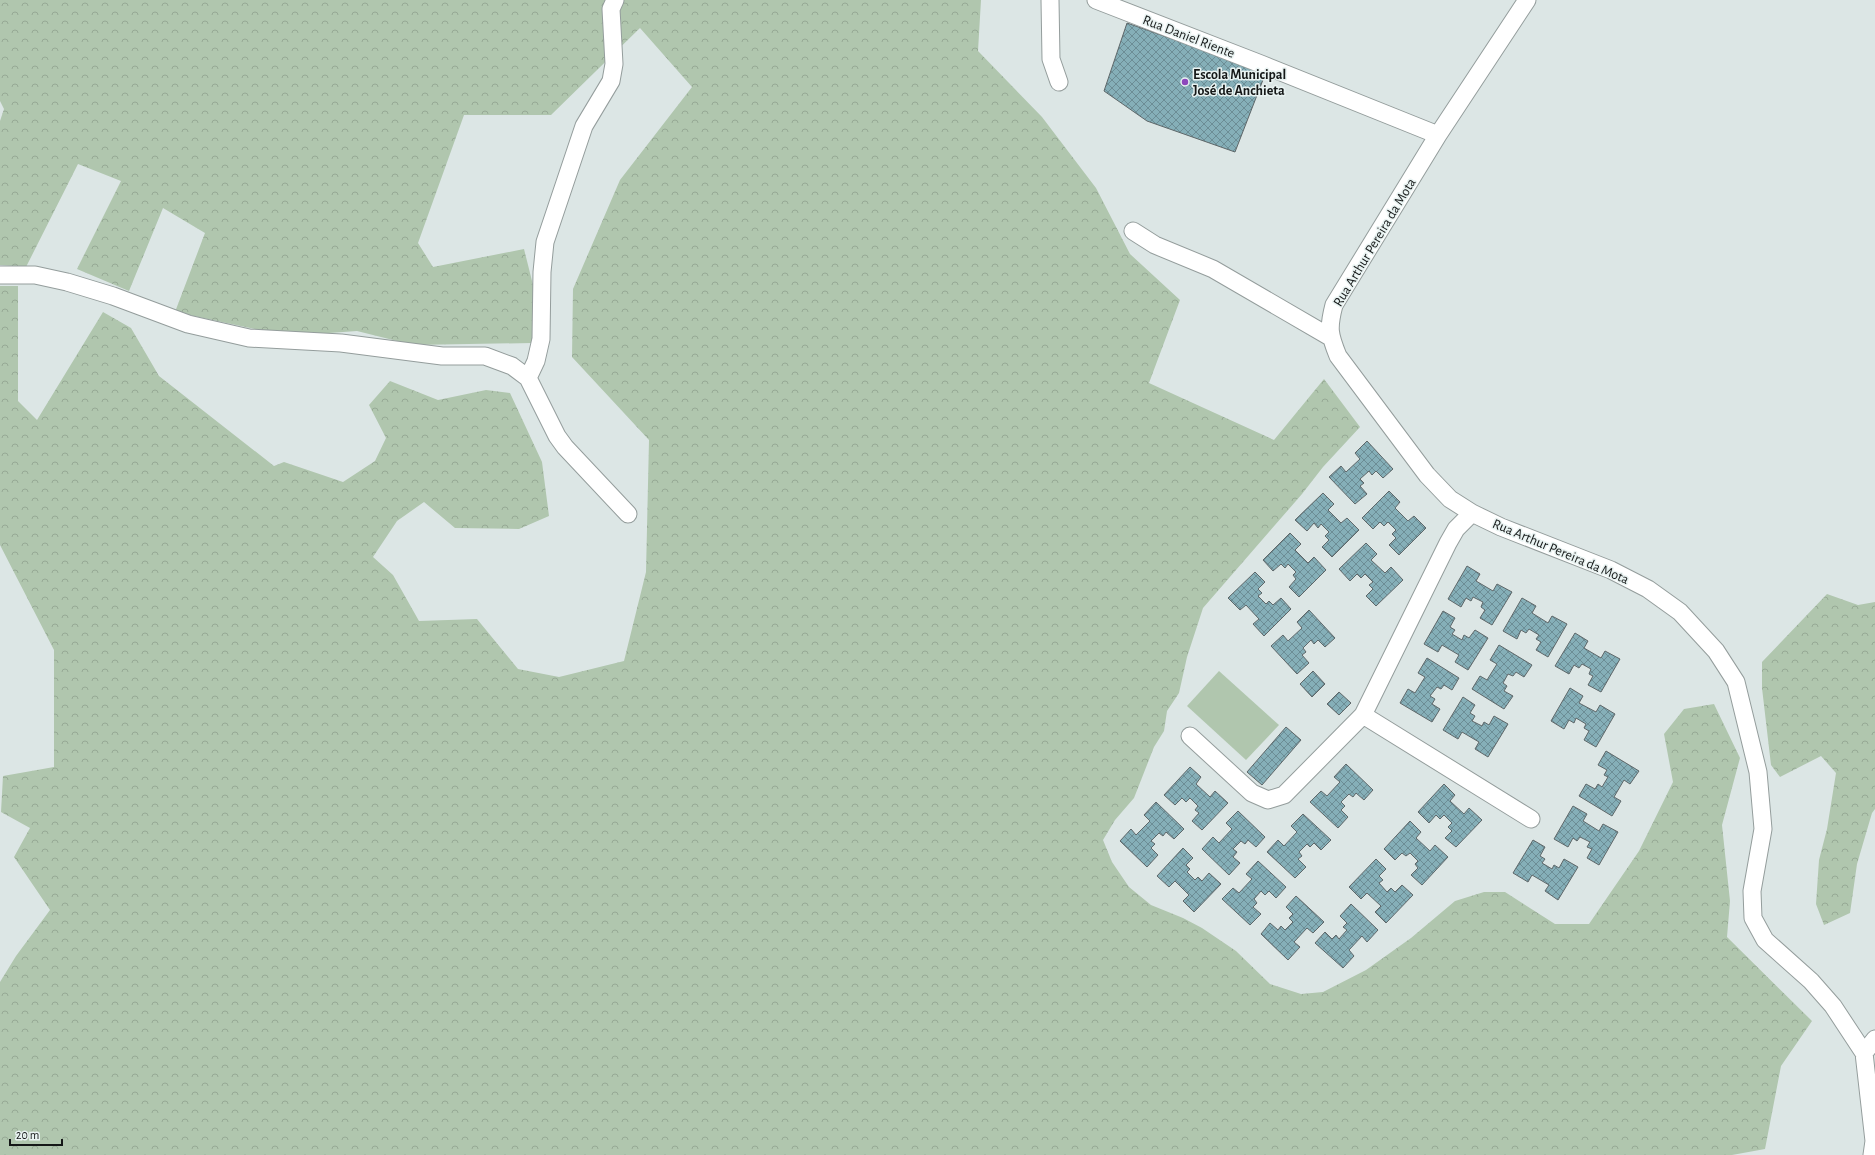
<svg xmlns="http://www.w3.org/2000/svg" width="1875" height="1155" font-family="'Alegreya Sans',sans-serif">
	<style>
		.forest { fill: url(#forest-crowns) }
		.green { fill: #b0c6ae }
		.building { fill: url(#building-cross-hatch); stroke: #5e6769 }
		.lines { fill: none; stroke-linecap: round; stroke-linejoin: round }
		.minor-casing { stroke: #949d9c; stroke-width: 19 }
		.minor { stroke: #fff; stroke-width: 17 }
		.poi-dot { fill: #8d48bc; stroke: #e9f3f2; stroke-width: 1.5 }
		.labels { text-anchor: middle; stroke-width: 3; stroke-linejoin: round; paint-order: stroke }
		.street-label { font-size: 14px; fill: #151818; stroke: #e9f3f2 }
		.poi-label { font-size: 14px; font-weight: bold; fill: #151818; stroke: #e9f3f2; text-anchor: start }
	</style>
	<defs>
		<pattern id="forest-crowns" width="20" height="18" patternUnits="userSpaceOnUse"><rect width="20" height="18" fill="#b0c6ae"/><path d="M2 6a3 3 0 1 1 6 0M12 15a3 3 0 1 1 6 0" fill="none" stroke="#96a995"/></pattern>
		<pattern id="building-cross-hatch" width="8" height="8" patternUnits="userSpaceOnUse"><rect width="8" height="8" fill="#85afb8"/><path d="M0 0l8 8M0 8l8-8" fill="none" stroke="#6c8d95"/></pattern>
	</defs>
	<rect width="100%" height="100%" fill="#dce6e5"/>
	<path class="forest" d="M0,0h981l-3,51 64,66 54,71 34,66 50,46 -31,83 125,57 50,-61 36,48 -37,40 -21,27 -99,114 -16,49 -8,36 -12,18 -3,20 -10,16 -20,51 -19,22 -12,20 9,22 17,25 22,18 32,13 19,10 34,23 34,33 31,10 22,-2 43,-22 45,-32 44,-37 29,-9h21l50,32h34l50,-73 34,-69 -9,-48 20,-25 30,-5 26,54 -18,67 8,76 -3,36 85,84 -31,45 -16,83 -33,6h-1732v-173l16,-26 34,-46 -36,-53 16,-29 -29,-16 2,-36 51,-9v-117l-54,-105v-259h18v115l19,19 66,-108 28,16 28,48 115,90 10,-4 59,20 32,-21 11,-23 -17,-33 21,-24 48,19 48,-10 24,3 32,69 7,54 -30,13 -64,-1 -31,-26 -27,19 -24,36 20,18 26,46 58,-2 41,50 41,8 65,-16 22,-89 3,-132 -77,-83 1,-68 47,-109 72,-93 -52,-59 -89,87h-87l-46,128 15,24 91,-18 13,52 -5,42 -119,2 -56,-14 -70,5 -112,-24 30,-79 -42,-25 -34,83 -52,-22 44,-88 -43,-17 -52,103 -26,-2v-144l4,-12 -4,-8z
		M1827,594l31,11 17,-3v207l-3,4 -15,51 -7,49 -26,12 -8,-21 3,-44 8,-31 9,-56 -15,-17 -41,21 -9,-12 -9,-77v-26z"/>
	<path class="green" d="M1219,671l60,54 -33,35 -59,-54z"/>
	<path class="building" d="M1127,23l139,49 -31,80 -88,-31 -43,-30z
		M1367,441l26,28 -10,9 -7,-7 -4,4 -3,-4 -9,8 4,4 -4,3 7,8 -12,10 -26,-27 12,-11 5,6 14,-13 -5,-6z
		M1389,491l11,11 -5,6 13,13 6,-5 12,12 -27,27 -10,-10 7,-7 -4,-4 4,-4 -8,-8 -4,4 -4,-4 -7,7 -11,-11z
		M1323,493l11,11 -6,6 13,13 6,-5 12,12 -27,27 -10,-10 7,-7 -4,-4 4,-4 -8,-8 -3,4 -4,-5 -7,8 -12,-11z
		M1290,533l11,11 -6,6 13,13 6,-6 12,13 -27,27 -10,-10 7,-8 -3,-4 3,-3 -8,-8 -3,4 -4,-4 -8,7 -10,-11z
		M1366,543l11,11 -6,6 14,13 6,-6 12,13 -27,26 -10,-10 7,-7 -4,-4 4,-3 -8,-8 -4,4 -4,-4 -7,7 -11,-12z
		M1467,566l13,8 -4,7 17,10 4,-7 15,8 -20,33 -12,-7 5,-8 -4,-3 2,-5 -10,-5 -2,4 -5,-3 -5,9 -13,-8z
		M1255,572l10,10 -7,7 4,4 -4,3 8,8 3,-3 4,4 8,-7 10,11 -27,27 -11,-12 6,-5 -13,-14 -6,5 -12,-12z
		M1522,598l14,8 -4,7 16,10 4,-7 15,8 -19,33 -12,-7 5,-8 -5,-3 3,-4 -10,-6 -3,4 -5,-3 -4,9 -14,-8z
		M1309,610l26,28 -10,9 -7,-7 -4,4 -3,-4 -8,8 3,4 -4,3 7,8 -12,11 -26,-28 12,-11 5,6 14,-13 -5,-6z
		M1443,611l12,7 -5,9 5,3 -3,4 10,6 2,-5 5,3 6,-8 13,8 -20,32 -13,-8 4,-7 -17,-10 -4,7 -14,-8z
		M1575,633l13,8 -4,7 17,10 4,-7 15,8 -19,33 -13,-7 5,-9 -4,-2 2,-5 -9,-5 -3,4 -5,-3 -5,9 -14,-8z
		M1499,645l33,20 -8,12 -8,-5 -3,4 -5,-2 -5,9 4,3 -3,5 9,5 -9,13 -32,-20 8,-13 7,4 10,-16 -7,-4z
		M1427,658l32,20 -7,12 -8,-5 -3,4 -4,-2 -7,9 5,3 -3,5 8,5 -8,13 -32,-19 8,-14 7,4 10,-16 -7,-4z
		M1313,671l12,13 -13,13 -12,-13z
		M1570,688l13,8 -4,7 17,9 4,-7 15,9 -19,33 -12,-7 5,-9 -5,-3 2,-4 -10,-6 -2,5 -5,-3 -5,9 -13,-8z
		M1339,692l12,11 -12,12 -12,-11z
		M1463,697l12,8 -5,8 5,3 -3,5 10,5 2,-4 5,3 5,-9 14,8 -20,33 -13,-8 4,-7 -17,-10 -4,7 -15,-9z
		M1286,727l15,13 -39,45 -15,-13z
		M1606,751l33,20 -9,13 -6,-4 -10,17 7,4 -9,15 -33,-20 7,-12 9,5 3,-5 4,3 6,-10 -4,-2 3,-5 -9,-5z
		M1346,764l27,26 -9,10 -8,-7 -3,4 -4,-3 -8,8 4,4 -4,4 7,7 -10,11 -28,-26 11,-11 6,5 13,-14 -6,-5z
		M1190,767l11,10 -5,7 14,13 5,-6 13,12 -26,27 -10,-9 7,-8 -4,-3 3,-4 -8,-8 -4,4 -4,-4 -7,7 -11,-10z
		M1444,784l11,11 -5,6 14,13 5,-6 13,12 -26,27 -11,-9 7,-7 -4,-4 4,-4 -8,-8 -4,4 -4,-4 -7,8 -11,-11z
		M1156,802l28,27 -10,10 -8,-7 -3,4 -4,-3 -8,8 4,3 -4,4 7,7 -11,12 -27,-26 11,-12 5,6 14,-14 -6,-6z
		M1573,806l14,8 -4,7 16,10 4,-7 15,8 -19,33 -12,-7 5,-9 -5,-2 3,-5 -10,-5 -3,4 -4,-3 -5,9 -14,-8z
		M1238,811l27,26 -9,10 -8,-7 -3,4 -4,-3 -8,8 4,3 -4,5 7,6 -11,12 -27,-26 11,-12 6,6 13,-14 -6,-6z
		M1303,814l28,26 -10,10 -7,-7 -4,4 -3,-3 -8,8 3,4 -4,3 8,8 -11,11 -28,-26 11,-12 6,6 13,-14 -6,-6z
		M1410,821l11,11 -5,6 14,13 5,-6 13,12 -26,28 -11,-10 7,-7 -3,-4 3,-3 -8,-8 -4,3 -4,-3 -7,7 -11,-11z
		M1533,840l12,7 -5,9 5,3 -3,4 10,6 2,-4 5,3 5,-9 14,8 -20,33 -13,-9 4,-6 -17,-10 -4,7 -15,-9z
		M1183,848l10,10 -7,7 4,4 -3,3 8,8 3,-3 4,4 7,-8 12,11 -27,28 -11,-11 6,-6 -14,-14 -6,6 -12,-11z
		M1376,859l10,10 -7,7 4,4 -4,3 8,9 4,-4 4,4 7,-7 11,10 -27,28 -11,-11 6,-6 -14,-13 -6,6 -12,-12z
		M1258,861l28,26 -10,11 -7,-7 -4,4 -4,-4 -7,8 3,4 -4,4 8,7 -11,11 -28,-26 11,-11 6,5 13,-14 -6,-5z
		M1296,896l28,26 -11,11 -6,-5 -13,14 6,5 -12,13 -27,-26 9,-11 8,7 3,-4 4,4 8,-8 -4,-4 4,-4 -7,-7z
		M1351,904l27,26 -11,12 -5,-6 -13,14 5,6 -11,12 -28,-25 10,-11 7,7 4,-4 3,4 8,-9 -4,-3 4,-4 -7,-7z"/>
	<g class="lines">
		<g class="minor-casing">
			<path id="minor" d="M1050,0l1,59 8,23
				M1096,0l165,64 177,71
				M1527,0l-89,135 -104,170c-6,23 -5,29 4,51l89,119 23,24 22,14 29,14 110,43 37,19 32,23 36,39 20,31 22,90 5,57 -11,62 1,27 12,22 46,41 22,25 31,47 10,88 -2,14
				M1133,231l22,14 58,24 117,68
				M0,275h35l32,7 46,14 75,28 61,14 92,5 101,13h43l27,10 16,12 29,58 8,11 63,67
				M528,378l8,-17 5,-22 1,-67 3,-30 39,-116 27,-45 3,-17 -3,-55 4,-9
				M1363,715l168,104
				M1190,736l62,57 16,7 16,-5 79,-80 85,-172 8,-14 16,-16
				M1864,1053l11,-14"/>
		</g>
		<use href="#minor" class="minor"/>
	</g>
	<circle class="poi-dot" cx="1185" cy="82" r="4"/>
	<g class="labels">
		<g class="street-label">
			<text transform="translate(1189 36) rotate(21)" y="5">Rua Daniel Riente</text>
			<text transform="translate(1374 242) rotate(-59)" y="5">Rua Arthur Pereira da Mota</text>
			<text transform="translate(1561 551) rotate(23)" y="5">Rua Arthur Pereira da Mota</text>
		</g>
		<g class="poi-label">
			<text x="1193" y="79">Escola Municipal<tspan x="1193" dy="16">José de Anchieta</tspan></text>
		</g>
	</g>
	<path d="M10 1139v6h52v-6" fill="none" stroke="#151818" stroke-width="2"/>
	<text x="16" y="1139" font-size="12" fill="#151818" stroke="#e9f3f2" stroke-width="3" paint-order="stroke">20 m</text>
</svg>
